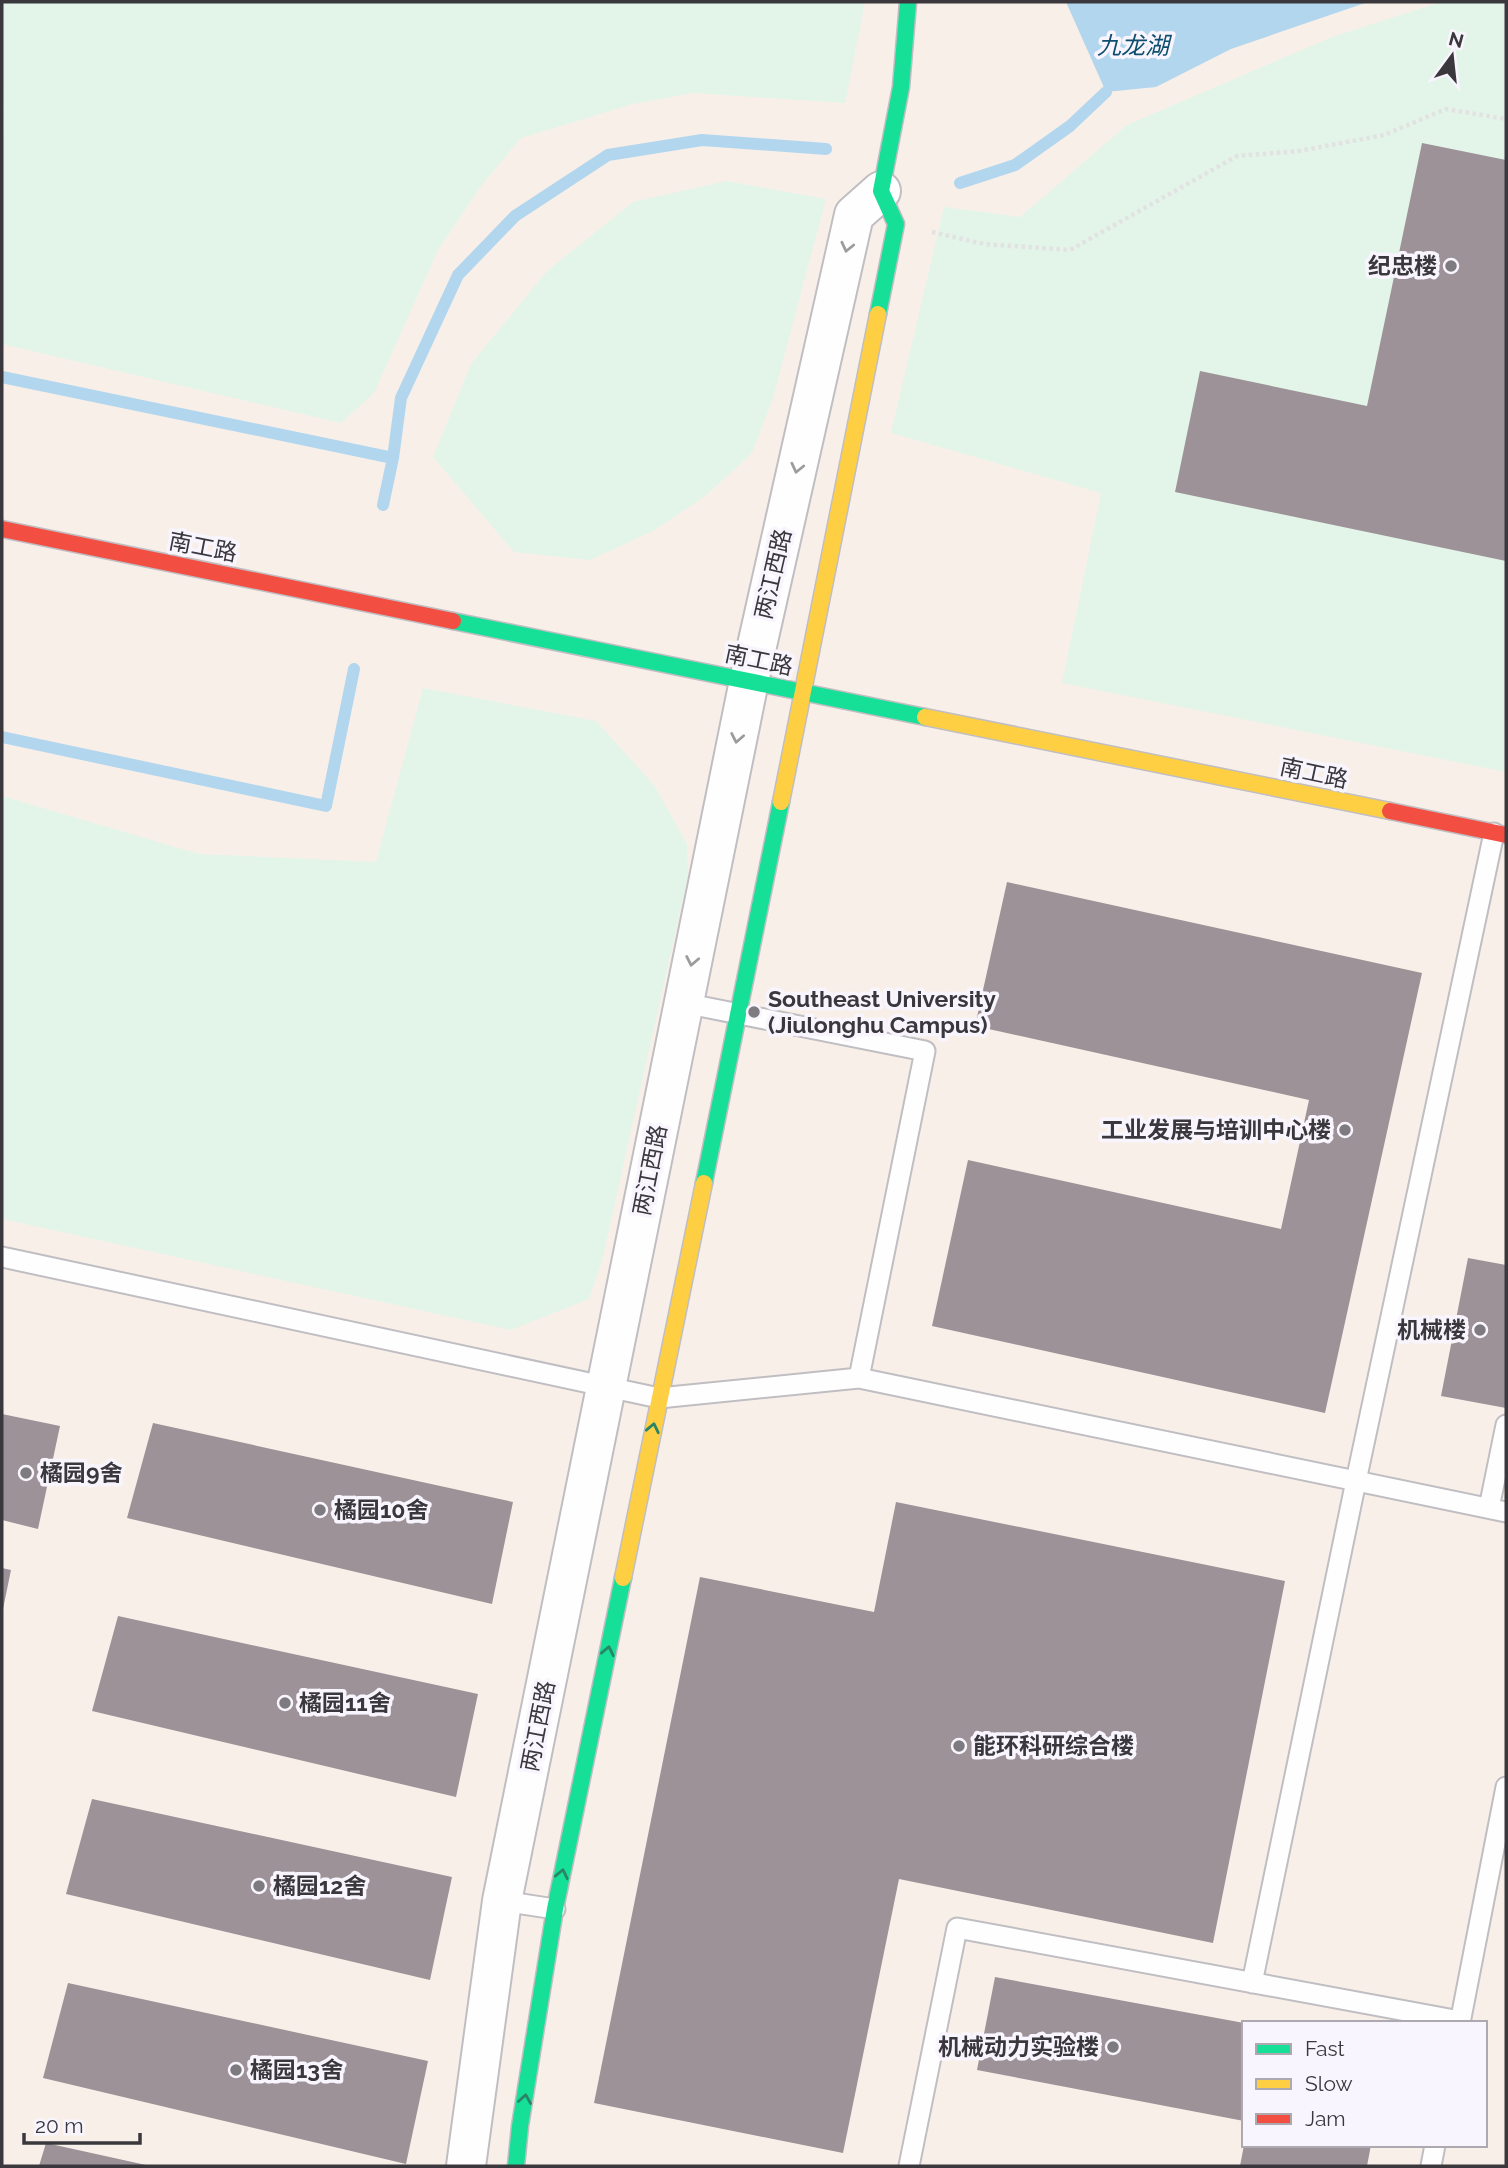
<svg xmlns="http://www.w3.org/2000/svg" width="1508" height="2168" font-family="Raleway,'Noto Sans SC',sans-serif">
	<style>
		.education { fill: #f8f0e8; fill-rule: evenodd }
		.green { fill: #e3f4e9 }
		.water { fill: #b3d6ef }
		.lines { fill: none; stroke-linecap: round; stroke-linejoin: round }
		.stream { stroke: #b3d6ef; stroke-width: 12 }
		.building { fill: #9d9298 }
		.lane-casing { stroke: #c0bec3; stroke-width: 23 }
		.street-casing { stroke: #c0bec3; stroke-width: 42 }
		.fast-casing { stroke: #c0bec3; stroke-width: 19 }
		.slow-casing { stroke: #c0bec3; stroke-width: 19 }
		.jam-casing { stroke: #c0bec3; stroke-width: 19 }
		.path { stroke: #e2e2e2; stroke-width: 4.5; stroke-dasharray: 3.5 3.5; stroke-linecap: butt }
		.lane { stroke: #fefeff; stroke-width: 19 }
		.street { stroke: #fefeff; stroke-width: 38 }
		.fast { stroke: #16e098; stroke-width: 16 }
		.slow { stroke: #ffcf43; stroke-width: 16 }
		.jam { stroke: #f24e42; stroke-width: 16 }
		.oneway { stroke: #9c9b9e }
		.oneway2 { stroke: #2a8466 }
		.poi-dot { fill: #7d7b80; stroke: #f9f5fe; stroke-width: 2.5 }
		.labels { text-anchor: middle; stroke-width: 7; stroke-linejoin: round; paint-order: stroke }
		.poi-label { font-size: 23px; font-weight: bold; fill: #3a383d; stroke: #f9f5fe; text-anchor: start }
		.street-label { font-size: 23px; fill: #3a383d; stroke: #f9f5fe }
		.water-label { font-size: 24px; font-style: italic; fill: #0e4e6e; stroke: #f9f5fe }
	</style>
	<rect width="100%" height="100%" fill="#f9f7fc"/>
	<path class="education" d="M2,2h1504v2164h-1504zM1244,2023h241v122h-241z"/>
	<path class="green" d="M2,2h863l-20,101 -152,-10 -60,11 -112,34 -40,48 -43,64 -64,143 -33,30 -339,-79v-200l2,-12z
		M1441,2h65v770l-444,-89 39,-190 -210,-60 53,-226 76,10 107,-92 205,-88z
		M726,181l100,18 -53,199 -21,55 -48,44 -51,34 -63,29 -76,-8 -81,-95 38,-93 76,-93 86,-69z
		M423,688l173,33 58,64 33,59 1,31 -86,386 -13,38 -78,31 -509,-111v-423l197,58 177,8z"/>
	<path class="water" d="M1066,2h302l-137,47 -75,38 -50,5z"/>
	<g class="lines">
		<path class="stream" d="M960,183l55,-18 55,-39 36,-34
			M2,377l391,81
			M383,505l10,-47 8,-60 57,-123 57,-59 93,-61 94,-15 124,9
			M2,737l324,69 28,-137"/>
	</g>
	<path class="building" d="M1422,143l84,17v401l-331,-69 25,-121 167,35z
		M1007,882l415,91 -97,440 -393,-87 36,-166 313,69 28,-129 -334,-74z
		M1468,1258l38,7v143l-65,-12z
		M2,1414l58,12 -22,103 -36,-9z
		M153,1423l360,79 -21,102 -365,-86z
		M896,1502l389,79 -72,362 -314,-64 -56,274 -249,-50 106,-526 174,35z
		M2,1568l9,2 -8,39h-1z
		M118,1616l360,78 -22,103 -364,-86z
		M92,1799l360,78 -22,103 -364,-86z
		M995,1977l249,46v98l-267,-51z
		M68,1983l360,78 -22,103 -363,-86z
		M46,2143l100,22v1h-107z
		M1244,2145h127l-4,21h-127z"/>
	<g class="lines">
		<g class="lane-casing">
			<path id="lane" d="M684,1003l241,48 -66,327
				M2,1257l657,141 200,-20 647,134
				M1489,1508l17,-83
				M502,1901l53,8
				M1252,1983l104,-502 138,-648
				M1460,2023l46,-236
				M909,2166l48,-238 503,93
				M1431,2166l4,-21"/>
		</g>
		<g class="street-casing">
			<path id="street" d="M466,2166l36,-265 247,-1220 105,-466 27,-24"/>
		</g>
		<g class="fast-casing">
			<path id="fast" d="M878,314l18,-90 -15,-33 20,-104 7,-85
				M453,621l472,96
				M704,1183l77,-381
				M516,2166l4,-40 35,-217 68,-331"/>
		</g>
		<g class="slow-casing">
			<path id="slow" d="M925,717l465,94
				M781,802l97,-488
				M623,1578l81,-395"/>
		</g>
		<g class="jam-casing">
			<path id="jam" d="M2,529l451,92
				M1390,811l116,24"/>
		</g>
		<path class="path" d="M932,232l52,12 86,6 167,-94 62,-5 85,-16 62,-26 60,10"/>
		<use href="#lane" class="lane"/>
		<use href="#street" class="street"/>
		<use href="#fast" class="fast"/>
		<use href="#slow" class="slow"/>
		<use href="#jam" class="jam"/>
	</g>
	<defs><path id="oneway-chevron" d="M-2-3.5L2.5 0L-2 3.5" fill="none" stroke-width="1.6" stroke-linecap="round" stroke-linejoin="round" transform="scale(1.75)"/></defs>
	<g class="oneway">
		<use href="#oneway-chevron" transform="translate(847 247) rotate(103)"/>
		<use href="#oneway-chevron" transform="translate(797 468) rotate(103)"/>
		<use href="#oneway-chevron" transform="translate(737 738) rotate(101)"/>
		<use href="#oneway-chevron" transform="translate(692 961) rotate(101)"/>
	</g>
	<g class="oneway2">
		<use href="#oneway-chevron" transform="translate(653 1428) rotate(-78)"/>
		<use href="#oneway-chevron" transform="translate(608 1651) rotate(-78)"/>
		<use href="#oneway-chevron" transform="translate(562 1874) rotate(-78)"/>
		<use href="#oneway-chevron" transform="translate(525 2099) rotate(-81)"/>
	</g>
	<g class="poi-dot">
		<circle cx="1451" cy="266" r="7"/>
		<circle cx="754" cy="1012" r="7"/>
		<circle cx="1345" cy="1130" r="7"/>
		<circle cx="1480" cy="1330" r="7"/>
		<circle cx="26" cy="1473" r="7"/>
		<circle cx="320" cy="1510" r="7"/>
		<circle cx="285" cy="1703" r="7"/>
		<circle cx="959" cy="1746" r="7"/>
		<circle cx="259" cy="1886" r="7"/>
		<circle cx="1113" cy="2047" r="7"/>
		<circle cx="236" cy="2070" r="7"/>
	</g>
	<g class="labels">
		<g class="poi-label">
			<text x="1437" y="274" text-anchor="end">纪忠楼</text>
			<text x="768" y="1007">Southeast University<tspan x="768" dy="26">(Jiulonghu Campus)</tspan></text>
			<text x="1331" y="1138" text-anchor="end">工业发展与培训中心楼</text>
			<text x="1466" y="1338" text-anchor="end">机械楼</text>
			<text x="40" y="1481">橘园9舍</text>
			<text x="334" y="1518">橘园10舍</text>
			<text x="299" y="1711">橘园11舍</text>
			<text x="973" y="1754">能环科研综合楼</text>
			<text x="273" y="1894">橘园12舍</text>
			<text x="1099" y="2055" text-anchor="end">机械动力实验楼</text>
			<text x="250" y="2078">橘园13舍</text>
		</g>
		<g class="street-label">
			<text transform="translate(203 547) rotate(11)" y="8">南工路</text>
			<text transform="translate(773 574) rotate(-77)" y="8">两江西路</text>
			<text transform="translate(759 660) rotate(12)" y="8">南工路</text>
			<text transform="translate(1314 773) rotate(12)" y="8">南工路</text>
			<text transform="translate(650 1170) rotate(-79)" y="8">两江西路</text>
			<text transform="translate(538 1726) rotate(-79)" y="8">两江西路</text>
		</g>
		<g class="water-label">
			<text x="1133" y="54">九龙湖</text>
		</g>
	</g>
	<rect width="1508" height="2168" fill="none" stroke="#3a383d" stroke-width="7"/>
	<rect x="1242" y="2021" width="245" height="126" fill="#f9f5fe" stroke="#ada9b1" stroke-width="2"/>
	<rect x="1256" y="2044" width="35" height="10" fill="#16e098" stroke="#ada9b1" stroke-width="2"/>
	<text x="1305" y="2056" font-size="21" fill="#3a383d">Fast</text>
	<rect x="1256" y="2079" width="35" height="10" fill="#ffcf43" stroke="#ada9b1" stroke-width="2"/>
	<text x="1305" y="2091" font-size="21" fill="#3a383d">Slow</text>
	<rect x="1256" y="2114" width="35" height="10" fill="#f24e42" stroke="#ada9b1" stroke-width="2"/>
	<text x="1305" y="2126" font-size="21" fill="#3a383d">Jam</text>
	<g transform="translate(1452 56) rotate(15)" stroke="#f9f5fe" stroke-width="5" paint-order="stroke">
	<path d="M0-5L12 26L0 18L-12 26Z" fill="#3a383d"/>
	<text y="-10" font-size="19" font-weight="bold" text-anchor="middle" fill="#3a383d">N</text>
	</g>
	<path d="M24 2133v10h116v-10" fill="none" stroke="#3a383d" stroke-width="3.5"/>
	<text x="35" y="2133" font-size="21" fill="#3a383d" stroke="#f9f5fe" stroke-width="5" paint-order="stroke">20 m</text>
</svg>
